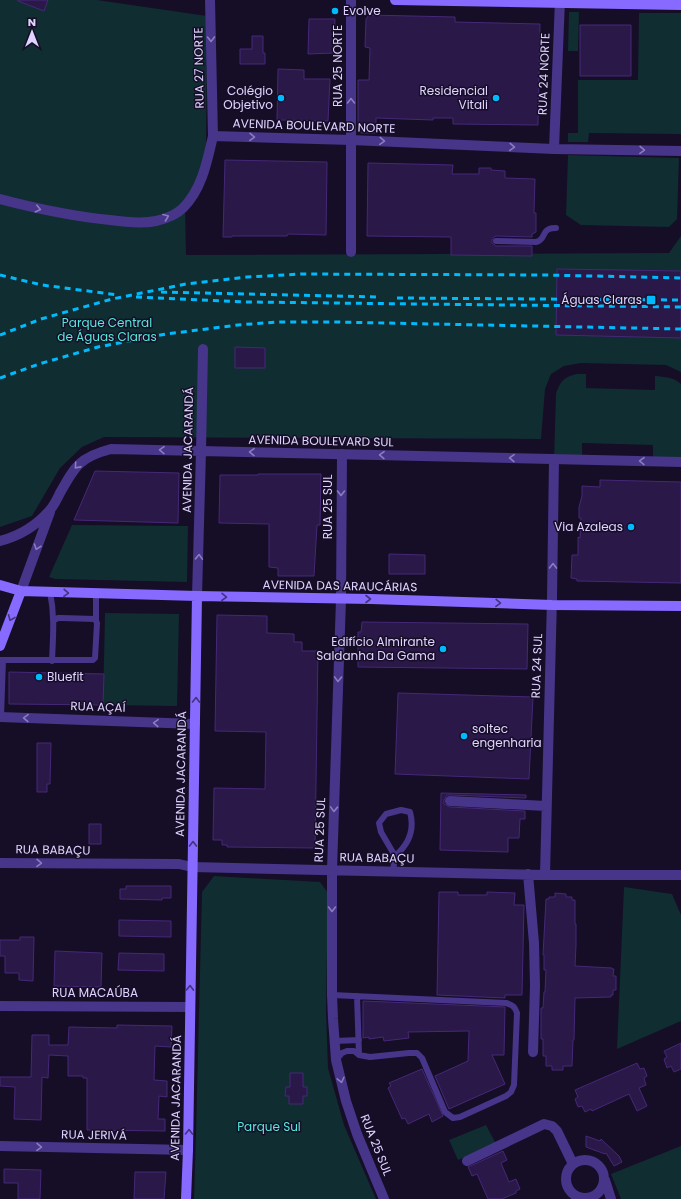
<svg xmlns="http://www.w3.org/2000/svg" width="681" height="1199" font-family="Poppins,sans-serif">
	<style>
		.green { fill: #102d31 }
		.building { fill: #2a1849; stroke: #452877 }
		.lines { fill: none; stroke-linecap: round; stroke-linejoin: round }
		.service { stroke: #463589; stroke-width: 6 }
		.minor { stroke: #463589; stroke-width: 10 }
		.tertiary { stroke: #463589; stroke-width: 10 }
		.secondary { stroke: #876aff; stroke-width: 10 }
		.rail { stroke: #00bafe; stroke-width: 3; stroke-dasharray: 6 5; stroke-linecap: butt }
		.oneway { stroke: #8b7cbe }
		.oneway2 { stroke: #43327d }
		.poi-dot { fill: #00bafe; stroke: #160d27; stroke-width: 1.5 }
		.labels { text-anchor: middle; stroke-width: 3; stroke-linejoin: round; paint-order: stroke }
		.poi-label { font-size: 12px; fill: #e0d3ff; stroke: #160d27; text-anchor: end }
		.street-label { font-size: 12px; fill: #e0d3ff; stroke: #160d27 }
		.park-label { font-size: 12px; fill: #56e8dc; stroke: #160d27 }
	</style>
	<rect width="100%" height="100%" fill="#160d27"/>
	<path class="green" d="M0,0h97l110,16 -1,138 -9,26 -12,24 1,51 483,-2 12,-17v136l-15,-7 -85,-2 -17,3 -13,8 -6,15 -4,50 -437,-2 -22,10 -22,21 -28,48 -32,11z
		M569,12h10l-1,39h-10z
		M639,13h42v121l-92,-1 -1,9h-20v-9h10v-53h60z
		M568,155l111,3 -2,61 -8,8 -88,-2 -15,-10z
		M577,374h9v14l69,2v-14c10,1 19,1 26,8v78l-28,-1v-16l-71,-2v16h-28l2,-65c4,-12 7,-17 21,-20z
		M72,525l116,1 -1,56 -132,-3 -6,-2z
		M105,613l74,1 -2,92 -74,-1z
		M214,876l106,6 8,11 -2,116 2,59 16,57 32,74h-182l2,-66 6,-241z
		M624,887l48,7 9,21v106l-64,28z
		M486,1125l10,19 -38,16 -9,-20z
		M681,1146v53h-60l-10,-25z"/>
	<path class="building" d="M18,0h30l-4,11 -26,-10z
		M369,15l86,2v5l85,2 -2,101 -85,-1v-6h-20v2l-57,-2v15h-15l-3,-2v-51h11l1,-32 -5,-1 1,-28z
		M309,19h26l-1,34 -26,1z
		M580,25h51v51h-51z
		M252,36h11v17h2v11h-25v-15h12z
		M278,69l26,1v9h26l-2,42 -51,-1z
		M225,160l102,2 -1,73 -38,-1 -1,2h-55v1h-9z
		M368,163l85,2 -1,9h27v-6h12v2l14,1v7l30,1 -1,32v2h2v19l-4,2v3l-36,-1 -2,1 -2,3v3l4,3h36v10l-81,-1v-18l-84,-1z
		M557,269l124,2v67l-125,-3z
		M235,347l30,1v20h-30z
		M95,471l84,2 -1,50 -104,-3z
		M258,474h63l-1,51h-3l-3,51h-36v-8l-9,-1v-43l-50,-1 1,-48h38z
		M600,480l81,2v101l-104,-2v-2l-6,-1 1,-23h6v-18l2,1 1,-20h-2v-11l3,-11v-10l18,1z
		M389,554l36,1v19h-36z
		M217,615l50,1v17l27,1v8h8v9h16l-3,197 -88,-1v-2h-5v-5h-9l1,-52 51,1 1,-57 -51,-1z
		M362,622l166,2 -1,45 -169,-2v-35h3z
		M9,672l95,2 -1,31 -94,-1z
		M398,693l135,4 -4,82 -134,-5z
		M37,743h14l-1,41h-3v8h-10z
		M441,793l85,2v3l-76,-3h-3l-3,5v4l6,3 75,4v8h-5l-1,19h-11v14l-68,-2z
		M89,824h12v20h-12z
		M126,886h45v12h-9v2l-42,-1v-10h6z
		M439,892h19v3h29v-3l28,1 -1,12h10l-2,90h-17v3l-68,-3z
		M555,893l11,1v3h6v3h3v24h1v21l-1,21 37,2v1h2l-1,7h3v14h-3v5h-2v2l-36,1 -1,42h-1l-1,26h-9v4h-11v-4h-6v-10h-3v-17h-2v-31h2l1,-16h1l1,-22h-2v-15h-1l3,-56h3v-2h6z
		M119,920l52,1v16l-52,-1z
		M20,937h14l-1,44 -14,-1v-7h-14v-17h-5v-16h20z
		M55,951l47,2 -1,34 -47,-1z
		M119,953l45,1v17l-46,-1z
		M363,1001l142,6 -1,48h-12l13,29 -56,25 -14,-33 33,-15 1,-30 -61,1 1,6 -25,3 -1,-4 -14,2v-2l-6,1z
		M117,1025l55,1 -1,21 -16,-1 -1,34 13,1v16l-8,-1 -1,23h7v12l-78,-1v-52h-4v-2h-15v-20l-19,-1 -1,23 -6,-1 -1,43 -27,-1 1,-32 -15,-1v-9h31l1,-42h17v10h19l1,-18 48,1z
		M681,1043v26l-7,3 -3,-6 -4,2 -3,-9 3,-2 -3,-6z
		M637,1063l3,6 4,-1 3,8 -3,2 2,7 -7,3 8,18 -10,5 -8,-17 -37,17 -1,-2 -6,3 -3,-6 -4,1 -3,-8 3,-2 -3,-7z
		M422,1069l21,47 -11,6 -3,-8 -21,10 -3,-6 -3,1 -14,-31 3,-2 -2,-3z
		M290,1073h13v14h4v9h-4v8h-14v-8h-4l1,-9h4z
		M586,1136l14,5 1,-2 18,17 3,6 -8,4 -8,-13 -1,1 -19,-7z
		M503,1151l4,9 -6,3 8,19 7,-3 4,10 -4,2v2l-14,6h-14l-11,-25 -5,2 -4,-9z
		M4,1169l37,1 -1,29h-22v-16h-14z
		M135,1172h31l-2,27h-30z"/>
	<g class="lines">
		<path class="service" d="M496,241l40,1c9,-2 6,-10 13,-13 2,-1 5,-1 7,-1
			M50,592c5,24 3,45 2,69
			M96,593v28
			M0,660h93l2,-2 2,-35 -2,-4 -33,-1h-4l-4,2
			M1,717l2,-57
			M393,871l2,-15 -14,-24 -2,-9 7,-9 15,-4 9,2c5,18 -1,32 -15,44
			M332,995l174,8c7,2 9,4 11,10l-3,72 -3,7 -5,4 -46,21 -7,1 -8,-6 -23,-54 -5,-5h-8l-39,4 -11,-2 -5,-4h-7l-5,2 -6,7
			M357,996l2,59
			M335,1041l24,-1"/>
		<path class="minor" d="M210,0l3,136
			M351,0v252
			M554,149l6,-149
			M201,451l2,-102
			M342,454l-1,145 -9,271v125l1,24 3,41 10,41 11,33 27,65
			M0,717l195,7
			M450,801l96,5
			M0,863l179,1 13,3 353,8h136
			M528,874l6,69 1,43 -2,66
			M545,875l7,-277 2,-139
			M0,1006l190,1
			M0,1146l188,4
			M566 1179a19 19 0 1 1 38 0a19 19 0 1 1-38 0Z
			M467,1161l77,-37 8,2 5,5 16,33
			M605,1180l6,19"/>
		<path class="tertiary" d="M0,199c38,10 71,17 110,21 14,2 32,4 46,1 9,-2 20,-6 27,-13 19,-19 24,-46 30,-72l138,4 203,9 127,2
			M0,541c19,-5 36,-15 49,-30 5,-5 8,-12 11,-18 15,-27 20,-36 51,-44l570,13
			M21,591l29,-79
			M197,596l4,-145"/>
		<path class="secondary" d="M395,0l286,5
			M0,585l21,6 176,5 174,3 181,6 129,1
			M0,646l21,-55
			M186,1199l2,-49 9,-554"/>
		<path class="rail" d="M0,275l42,10 76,10
			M161,292l216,5
			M136,297l111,5 434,5
			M397,298l284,2
			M0,335l41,-16 71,-20 74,-15 61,-7 55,-3 245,1 134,3
			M0,378l39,-14 59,-17 68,-13 72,-9 39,-3h58l346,7"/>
	</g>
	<defs><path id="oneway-chevron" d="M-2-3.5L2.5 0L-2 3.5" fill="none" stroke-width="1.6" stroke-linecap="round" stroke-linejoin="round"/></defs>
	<g class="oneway">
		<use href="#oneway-chevron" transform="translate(211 39) rotate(89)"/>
		<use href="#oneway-chevron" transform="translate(351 101) rotate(-90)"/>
		<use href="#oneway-chevron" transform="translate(252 137) rotate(1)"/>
		<use href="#oneway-chevron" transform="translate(382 141) rotate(3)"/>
		<use href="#oneway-chevron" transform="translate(512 147) rotate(3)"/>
		<use href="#oneway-chevron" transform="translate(642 150) rotate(1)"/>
		<use href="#oneway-chevron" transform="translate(38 209) rotate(13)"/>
		<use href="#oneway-chevron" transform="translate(166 217) rotate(-21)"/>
		<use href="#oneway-chevron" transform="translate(162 450) rotate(-179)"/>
		<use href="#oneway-chevron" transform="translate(252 452) rotate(-179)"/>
		<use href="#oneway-chevron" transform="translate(382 455) rotate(-179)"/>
		<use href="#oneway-chevron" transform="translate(512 458) rotate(-179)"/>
		<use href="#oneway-chevron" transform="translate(642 461) rotate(-179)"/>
		<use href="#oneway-chevron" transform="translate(77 466) rotate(132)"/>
		<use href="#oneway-chevron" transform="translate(341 493) rotate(90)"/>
		<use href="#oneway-chevron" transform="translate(37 547) rotate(109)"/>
		<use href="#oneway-chevron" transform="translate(199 557) rotate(-88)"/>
		<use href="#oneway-chevron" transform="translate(553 566) rotate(-89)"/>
		<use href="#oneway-chevron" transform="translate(338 679) rotate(92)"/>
		<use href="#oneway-chevron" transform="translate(26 718) rotate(-178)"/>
		<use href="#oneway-chevron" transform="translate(156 723) rotate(-178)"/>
		<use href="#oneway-chevron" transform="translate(334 809) rotate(92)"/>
		<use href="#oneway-chevron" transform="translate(39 863) rotate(1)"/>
		<use href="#oneway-chevron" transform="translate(332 909) rotate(90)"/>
		<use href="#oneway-chevron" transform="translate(341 1080) rotate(77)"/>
		<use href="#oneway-chevron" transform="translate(39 1147) rotate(1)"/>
	</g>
	<g class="oneway2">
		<use href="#oneway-chevron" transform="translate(66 593) rotate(2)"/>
		<use href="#oneway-chevron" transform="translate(224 597) rotate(1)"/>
		<use href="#oneway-chevron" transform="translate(368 599)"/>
		<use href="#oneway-chevron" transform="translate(498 603) rotate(2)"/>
		<use href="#oneway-chevron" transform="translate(11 618) rotate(112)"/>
		<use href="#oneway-chevron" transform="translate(196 700) rotate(-89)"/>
		<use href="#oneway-chevron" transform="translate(193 844) rotate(-89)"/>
		<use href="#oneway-chevron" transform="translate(190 988) rotate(-89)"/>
		<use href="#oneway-chevron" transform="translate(189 1132) rotate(-89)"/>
	</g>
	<g class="poi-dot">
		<circle cx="335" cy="11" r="4"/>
		<circle cx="281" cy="98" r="4"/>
		<circle cx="496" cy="98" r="4"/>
		<rect x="646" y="295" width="10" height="10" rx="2"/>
		<circle cx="631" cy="527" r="4"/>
		<circle cx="443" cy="649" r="4"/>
		<circle cx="39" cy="677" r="4"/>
		<circle cx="464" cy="736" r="4"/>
	</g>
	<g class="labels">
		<g class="poi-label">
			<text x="343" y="15" text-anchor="start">Evolve</text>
			<text x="273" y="95">Colégio<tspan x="273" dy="14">Objetivo</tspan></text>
			<text x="488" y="95">Residencial<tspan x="488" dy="14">Vitali</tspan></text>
			<text x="642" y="304">Águas Claras</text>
			<text x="623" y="531">Via Azaleas</text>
			<text x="435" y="646">Edifício Almirante<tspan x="435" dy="14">Saldanha Da Gama</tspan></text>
			<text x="47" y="681" text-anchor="start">Bluefit</text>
			<text x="472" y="733" text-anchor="start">soltec<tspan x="472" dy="14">engenharia</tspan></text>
		</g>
		<g class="street-label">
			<text transform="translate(338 66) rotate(-90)" y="4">RUA 25 NORTE</text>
			<text transform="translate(199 68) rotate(-91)" y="4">RUA 27 NORTE</text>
			<text transform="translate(544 74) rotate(-88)" y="4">RUA 24 NORTE</text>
			<text transform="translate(314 126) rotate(2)" y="4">AVENIDA BOULEVARD NORTE</text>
			<text transform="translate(321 441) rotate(1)" y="4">AVENIDA BOULEVARD SUL</text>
			<text transform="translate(188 450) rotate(-89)" y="4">AVENIDA JACARANDÁ</text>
			<text transform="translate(328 507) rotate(-90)" y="4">RUA 25 SUL</text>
			<text transform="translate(340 586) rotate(1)" y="4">AVENIDA DAS ARAUCÁRIAS</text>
			<text transform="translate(537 666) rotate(-88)" y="4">RUA 24 SUL</text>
			<text transform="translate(98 707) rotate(2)" y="4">RUA AÇAÍ</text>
			<text transform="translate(181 774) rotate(-89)" y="4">AVENIDA JACARANDÁ</text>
			<text transform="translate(320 830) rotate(-88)" y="4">RUA 25 SUL</text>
			<text transform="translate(53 850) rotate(1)" y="4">RUA BABAÇU</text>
			<text transform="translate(377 858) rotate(1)" y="4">RUA BABAÇU</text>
			<text x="95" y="997">RUA MACAÚBA</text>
			<text transform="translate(176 1098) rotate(-89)" y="4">AVENIDA JACARANDÁ</text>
			<text transform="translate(94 1135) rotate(1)" y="4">RUA JERIVÁ</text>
			<text transform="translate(376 1145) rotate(68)" y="4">RUA 25 SUL</text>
		</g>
		<g class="park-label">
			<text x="107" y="327">Parque Central<tspan x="107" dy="14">de Águas Claras</tspan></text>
			<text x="269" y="1131">Parque Sul</text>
		</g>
	</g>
	<g transform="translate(32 32)" stroke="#160d27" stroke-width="3" paint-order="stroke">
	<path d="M0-3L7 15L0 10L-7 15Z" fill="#e0d3ff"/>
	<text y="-6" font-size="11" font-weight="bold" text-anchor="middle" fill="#e0d3ff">N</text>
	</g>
</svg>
